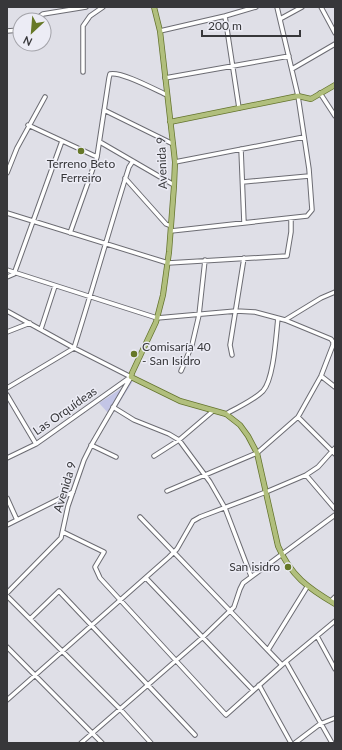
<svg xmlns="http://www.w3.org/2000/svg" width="342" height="750" font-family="Lato,sans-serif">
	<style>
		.green { fill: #c3c5e6 }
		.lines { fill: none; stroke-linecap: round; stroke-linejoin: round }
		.minor-casing { stroke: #6c6c73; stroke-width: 5.5 }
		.major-casing { stroke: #64742e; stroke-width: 6 }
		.minor { stroke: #fff; stroke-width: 3.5 }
		.major { stroke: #b1bf7d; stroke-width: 4.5 }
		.poi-dot { fill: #667827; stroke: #ececf5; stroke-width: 1.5 }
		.labels { text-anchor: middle; stroke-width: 3; stroke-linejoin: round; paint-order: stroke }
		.street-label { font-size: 12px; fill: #37373a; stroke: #ececf5 }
		.poi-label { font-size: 12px; fill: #37373a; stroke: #ececf5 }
	</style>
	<rect width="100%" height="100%" fill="#dfdfe7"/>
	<path class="green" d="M133,381l-22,35 -12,-13z"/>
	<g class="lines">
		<g class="minor-casing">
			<path id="minor" d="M321,7l14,26
				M225,16l14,92
				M280,19l22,-12
				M35,20l8,-6 43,-7
				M7,31l13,-1
				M160,31l65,-15 31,-9
				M292,69l43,-25
				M83,72v-46l7,-10 13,-9
				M165,78l124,-22
				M320,93l15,23
				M104,110l69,34
				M28,125l69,32
				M100,142l74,43
				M241,149l3,74
				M175,162l129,-25
				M7,173l10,-25 28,-51
				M125,178l41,46 5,2
				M243,182l66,-6
				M7,213l161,50 119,-7 4,-24v-14
				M171,231l136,-15 5,-6 -3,-41 -11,-73 -21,-89
				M70,233l27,-76 12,-79 1,-4c11,-3 46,16 57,21
				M7,270l150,48 79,-7 19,1 30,8 46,19 2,3v3l-12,31 -23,41 -41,36 -90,38
				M7,277l7,-3 48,-133
				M7,311l67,37 57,29
				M285,320l36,-22 14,-6
				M41,329l14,-43
				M7,332l23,-9
				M232,355l-2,-10 14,-87
				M181,371l11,-26 7,-30 6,-55
				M321,376l14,11
				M7,388l67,-40c19,-60 36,-121 55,-181l4,-6
				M7,395l29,49
				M113,407l21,13 35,14 10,6 31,42 15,26 26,68
				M226,414c12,-7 27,-13 37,-23 11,-12 13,-56 15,-73
				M298,417l37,37
				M91,445l25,12
				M154,456l25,-16 34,-29
				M7,458l29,-14 10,-7 83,-59
				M306,475l29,34
				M7,498l10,22
				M140,517l142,148
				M7,525l66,-33
				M63,532l41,20 -9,15 5,11 126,137 56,-50 53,-44
				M146,578l107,112
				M7,593l54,-55 7,-32 16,-46 8,-16 39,-67
				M7,596l113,113 31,34
				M331,601l4,-4
				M30,619l29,-28 136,144
				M317,636l18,33
				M7,647l95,96
				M268,650l39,-63
				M286,662l46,81
				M259,685l32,58
				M7,700l162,-143 8,-8 16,-28 7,-4 66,-25 40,-17 12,-8 17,-19
				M81,743l122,-106 31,-30 6,-18 3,-6 92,-68
				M295,743l25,-19 15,-6"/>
		</g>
		<g class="major-casing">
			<path id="major" d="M154,7l6,24 13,113 2,18 -1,24 -5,66 -6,43 -7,27 -24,51 -1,4 49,24 46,13 14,11 8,11 9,17 21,93c13,30 30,42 57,58
				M170,122l128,-26 13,3 24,-14"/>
		</g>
		<use href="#minor" class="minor"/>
		<use href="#major" class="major"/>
	</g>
	<g class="poi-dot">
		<circle cx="81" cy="151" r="4"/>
		<circle cx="134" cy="354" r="4"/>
		<circle cx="288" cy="567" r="4"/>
	</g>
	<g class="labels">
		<g class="street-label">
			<text transform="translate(162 163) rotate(-92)" y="4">Avenida 9</text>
			<text transform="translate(65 411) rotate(-35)" y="4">Las Orquídeas</text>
			<text transform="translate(65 487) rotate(-73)" y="4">Avenida 9</text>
		</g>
		<g class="poi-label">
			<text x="81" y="168">Terreno Beto<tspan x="81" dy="14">Ferreiro</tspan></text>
			<text x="142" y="351" text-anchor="start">Comisaría 40<tspan x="142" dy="14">- San Isidro</tspan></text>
			<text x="280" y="571" text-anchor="end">San isidro</text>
		</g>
	</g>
	<rect width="342" height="750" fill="none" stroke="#37373a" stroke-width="16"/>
	<g transform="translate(32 32) rotate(206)"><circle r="19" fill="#ececf5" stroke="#a4a4aa"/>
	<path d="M0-3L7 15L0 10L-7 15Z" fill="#667827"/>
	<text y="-6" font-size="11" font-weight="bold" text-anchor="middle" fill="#37373a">N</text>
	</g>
	<path d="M202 30v6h98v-6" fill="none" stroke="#37373a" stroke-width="2"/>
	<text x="208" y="30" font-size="12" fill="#37373a" stroke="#ececf5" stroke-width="3" paint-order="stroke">200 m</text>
</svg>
